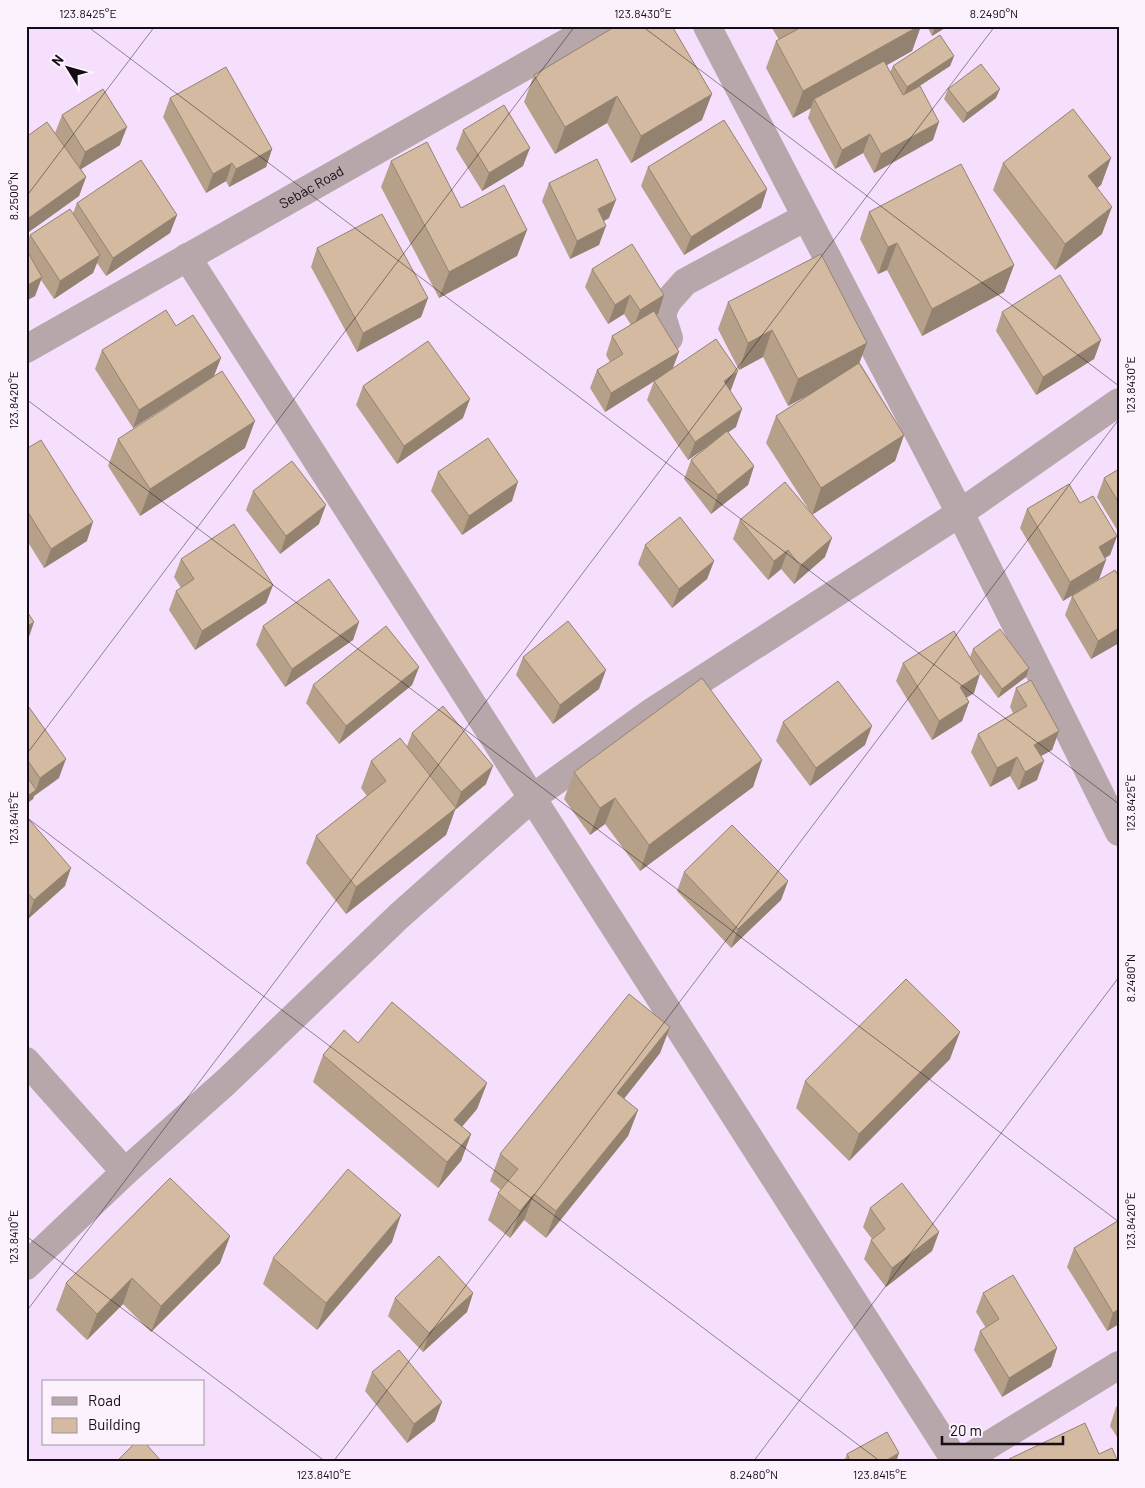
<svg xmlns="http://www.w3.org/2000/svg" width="1145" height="1488" font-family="Barlow,sans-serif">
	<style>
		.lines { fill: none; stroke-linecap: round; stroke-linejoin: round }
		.minor { stroke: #b8a7aa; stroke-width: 28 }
		.wall { fill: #b6a08a }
		.shaded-wall { fill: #948271 }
		.building { fill: #d4baa1; stroke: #948271 }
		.ticks { fill: none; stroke: #140c16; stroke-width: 1; stroke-opacity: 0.45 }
		.labels { text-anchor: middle; stroke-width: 5; stroke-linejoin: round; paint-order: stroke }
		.street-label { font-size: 14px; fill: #140c16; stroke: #fbf2fe }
		.neatline { fill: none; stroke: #140c16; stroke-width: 2 }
		.ticks-label { font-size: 12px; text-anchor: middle; fill: #140c16 }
	</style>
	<rect width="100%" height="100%" fill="#f6dffc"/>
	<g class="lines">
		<g class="minor">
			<path d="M707,26l253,487 159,319"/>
			<path d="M187,257l769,1205"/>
			<path d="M669,338l-6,-19v-8l5,-10 17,-19 121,-65"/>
			<path id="s1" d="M26,349l570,-323"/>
			<path d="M26,1061l99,111"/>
			<path d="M26,1266l99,-94 102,-91 172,-165 133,-118 118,-85 310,-200 159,-111"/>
			<path d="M961,1462l158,-97"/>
		</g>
	</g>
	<path class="wall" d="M616,26l86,94 -71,43 -24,-40 -52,31 -31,-52 10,-27z
		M773,26h148l-9,25 -25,14 3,7 3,-6 61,-10 -4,10 -33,21 16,53 -59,33 -11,-20 -28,16 -27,-51 3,-10 -18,10 -27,-50 10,-27 3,-1 -7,-12z
		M927,26h21l-16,10z
		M948,89l48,9 -33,25 -19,-24z
		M170,98l102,51 -6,18 -37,20 -3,-6 -20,12 -43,-76z
		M62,115l58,30 -39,24 5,8 -7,19 -53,38v-97l33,2 -4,-6z
		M463,130l60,36 -41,25 -26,-42z
		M1111,158l-10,27 -4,3 5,46 -47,36 -62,-80 10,-27z
		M391,161l70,47 66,22 -10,26 -78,42 -58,-111z
		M648,167l119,22 -6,19 -77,47 -43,-69z
		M549,183l60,35 -5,3 -5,24 -29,14 -28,-58z
		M77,203l100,12 -7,18 -64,43 -9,-13 -4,10 -39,26 -13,-19 -6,16 -9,5v-55l4,-11 43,-22z
		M869,212l145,53 -10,27 -82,44 -35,-66 -9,4 -18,-35z
		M317,248l111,50 -7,19 -64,35 -46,-85z
		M592,269l72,26 -6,19 -2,1 17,54 58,21 -1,1 6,36 -8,5 26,34 -6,19 -37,29 -27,-35 7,-19 17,-14 -20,14 -41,-60 7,-19 -49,31 -15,-24 7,-18 13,-8 -4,-7 6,-19 19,-11 -7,-11 -16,10 -23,-37z
		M728,302l132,61 44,72 -9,26 -83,53 13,43 -31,27 -13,-15 -13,11 -35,-41 7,-19 69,-10 -43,-67 10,-27 34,-22 -22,12 -25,-49 -24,13 -21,-41z
		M1002,312l99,28 -7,19 -58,36 -40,-64z
		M176,326l38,50 -81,52 -38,-59 7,-19z
		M363,386l100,32 -66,46 -41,-59z
		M118,439l127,9 -105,68 -32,-50z
		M26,449l61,92 -43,27 -18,-29z
		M1119,469v64l-22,-36 7,-19z
		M438,472l74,29 -50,34 -31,-44z
		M253,491l66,33 -39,30 -34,-44z
		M1080,503l37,33 -7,19 -5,3 1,2 -7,19 -36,22 -43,-73 7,-19z
		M645,545l69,16 -7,18 -35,29 -34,-44z
		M181,559l92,26 -7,18 -71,47 -26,-40 7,-19 5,-3 -7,-11z
		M1119,577v66l-28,16 -26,-44 7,-19z
		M359,622l-6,18 -68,47 -29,-42 7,-19z
		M973,649l56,19 -3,9 -28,21 -19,-26 -5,21 -8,5 3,4 -7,19 -30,19 -36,-59 7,-18 67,-6z
		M523,657l76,32 -46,35 -37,-49z
		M419,667l-7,18 -73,59 -33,-41 7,-18z
		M1016,688l43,43 -7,19 -12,6 -3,24 -19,10 -8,-14 -20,11 -19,-35 7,-18 35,-21 -3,-6z
		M26,703l33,75 -25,18 -1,3 -7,5z
		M783,722l82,23 -55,41 -34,-45z
		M412,733l74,51 -31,26 -9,25 -100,79 -40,-51 10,-27 51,-40 -6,-8 10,-27 36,-15z
		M762,760l-9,27 -113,84 -35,-47 -15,11 -26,-36 10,-27z
		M26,816l39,70 -37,33 -2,-2z
		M684,872l104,9 -7,19 -50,48 -54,-57z
		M670,1027l-10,26 -36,46 14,11 -10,26 -82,102 -22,-18 -14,18 -22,-18 10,-27 3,-3 -11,-9 10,-27z
		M358,1043l129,40 -10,26 -15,18 9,7 -10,27 -23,27 -125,-106 10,-27z
		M950,1059l-101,102 -53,-53 9,-27z
		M870,1208l69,24 -7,19 -46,36 -22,-28 7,-19 1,-1 -9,-12z
		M1119,1220v104l-12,7 -40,-64 7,-19z
		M230,1236l-10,27 -69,69 -28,-28 -36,36 -31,-30 10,-27z
		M392,1242l-75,88 -54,-46 10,-26z
		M473,1293l-6,19 -44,40 -35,-36 7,-18z
		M983,1293l74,55 -6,19 -49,30 -28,-47 6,-19 6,-3 -10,-16z
		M372,1372l63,49 -28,22 -42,-52z
		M1119,1405v35l-9,-14 6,-19z
		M847,1454l49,8h-52z"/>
	<path class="shaded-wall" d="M919,26h2l-9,25 -95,53 -3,-5 -3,9 -18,10 10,-27z
		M935,26h13l-16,10z
		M954,56l-4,10 -47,31 4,-10z
		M1000,89l-4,9 -33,25 4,-10z
		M712,94l-10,26 -71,43 10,-27z
		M617,96l-10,27 -52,31 10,-27z
		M939,122l-6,18 -59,33 7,-19z
		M127,127l-7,18 -42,26 7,-19z
		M870,134l-7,19 -28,16 7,-19z
		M530,148l-7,18 -41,25 7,-18z
		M272,149l-6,18 -37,20 7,-18z
		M1111,158l-10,27 -23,18 10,-27z
		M232,163l-6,18 -20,12 7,-19z
		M86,177l-7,19 -53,38v-14z
		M767,189l-6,19 -77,47 7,-18z
		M616,200l-7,18 -18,10 7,-19z
		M1112,207l-10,27 -47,36 10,-26z
		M177,215l-7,18 -64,43 7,-18z
		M606,226l-7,19 -29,14 7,-18z
		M527,230l-10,26 -78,42 10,-26z
		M897,243l-10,27 -9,4 10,-27z
		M100,255l-7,18 -39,26 6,-18z
		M1014,265l-10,27 -82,44 10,-27z
		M42,277l-7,19 -9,5v-15z
		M630,295l-6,19 -16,10 7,-19z
		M664,295l-6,19 -25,15 7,-19z
		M428,298l-7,19 -64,35 6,-19z
		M772,330l-9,27 -24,13 9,-27z
		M1101,340l-7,19 -58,36 7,-18z
		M867,343l-10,26 -69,37 10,-27z
		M679,352l-7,18 -67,42 6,-19z
		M221,358l-7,18 -81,52 6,-18z
		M738,371l-7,19 -14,10 7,-19z
		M470,399l-7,19 -66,46 7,-18z
		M742,409l-6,18 -48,33 7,-18z
		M255,421l-10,27 -105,68 10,-27z
		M904,435l-9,26 -83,54 9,-27z
		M754,466l-6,19 -37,29 7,-19z
		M518,482l-6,19 -50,34 7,-19z
		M326,505l-7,19 -39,30 6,-18z
		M93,522l-6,19 -43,27 7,-19z
		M1117,536l-7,19 -18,11 7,-19z
		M832,538l-7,19 -31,27 6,-18z
		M788,550l-7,19 -13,11 6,-19z
		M1106,560l-7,19 -36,22 7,-19z
		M714,561l-7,18 -35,29 7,-19z
		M273,585l-7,18 -71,47 7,-19z
		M34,622l-6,18 -2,1v-14z
		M359,622l-6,18 -68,47 7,-18z
		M1119,628v15l-28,16 7,-18z
		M419,667l-7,18 -73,59 7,-18z
		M1029,668l-3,9 -28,21 4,-9z
		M606,670l-7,19 -46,35 7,-19z
		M980,674l-6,19 -21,13 7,-19z
		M969,702l-7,19 -30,19 7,-19z
		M872,726l-7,19 -55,41 6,-18z
		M1059,731l-7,19 -25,14 7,-19z
		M1017,757l-7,19 -20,11 7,-19z
		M66,759l-7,19 -25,18 -1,3 -7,5v-7l10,-7 4,-12z
		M762,760l-9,27 -113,84 9,-26z
		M1044,761l-7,19 -19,10 7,-18z
		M493,766l-7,18 -31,26 -9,25 -100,79 10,-27 99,-78 6,-17z
		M615,798l-10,26 -15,11 10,-27z
		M71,868l-6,18 -37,33 6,-19z
		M788,881l-7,19 -50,48 7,-19z
		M670,1027l-10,26 -53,67 10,-27z
		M960,1032l-10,27 -101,102 10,-27z
		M487,1083l-10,26 -33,38 10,-27z
		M638,1110l-10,26 -82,102 10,-27z
		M471,1134l-10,27 -23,27 9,-26z
		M534,1194l-10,26 -14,18 10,-27z
		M401,1215l-9,27 -75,88 9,-27z
		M939,1232l-7,19 -46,36 6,-19z
		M230,1236l-10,27 -69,69 10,-26z
		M132,1278l-9,26 -36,36 10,-26z
		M473,1293l-6,19 -44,40 6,-19z
		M1119,1309v15l-12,7 6,-18z
		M1057,1348l-6,19 -49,30 7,-19z
		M442,1402l-7,19 -28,22 7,-19z
		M899,1453l-3,9h-13z"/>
	<path class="building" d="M616,26h56l40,68 -71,42 -24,-40 -52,31 -31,-52z
		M796,26h123l-116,65 -27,-50 22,-12z
		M940,35l14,21 -47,31 -14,-21z
		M884,61l19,34 17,-9 19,36 -58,32 -11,-20 -28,16 -28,-51z
		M981,64l19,25 -33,24 -19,-24z
		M226,67l46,82 -36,20 -4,-6 -19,11 -43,-76z
		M103,89l24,38 -42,25 -23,-37z
		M504,105l26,43 -41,25 -26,-43z
		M1073,109l38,49 -23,18 24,31 -47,37 -62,-81z
		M724,120l43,69 -76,48 -43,-70z
		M47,122l39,55 -60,43v-83z
		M427,142l34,66 43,-23 23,45 -78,42 -58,-111z
		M597,159l19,41 -18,9 8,17 -29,15 -28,-58z
		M141,160l36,55 -64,43 -36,-55z
		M961,164l53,101 -82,44 -35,-66 -9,4 -19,-35z
		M70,209l30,46 -40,26 -30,-46z
		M382,214l46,84 -65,35 -46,-85z
		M632,244l32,51 -24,15 -10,-15 -15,10 -23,-36z
		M26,249l16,28 -16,9z
		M821,254l46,89 -69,36 -26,-49 -24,13 -20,-41z
		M1060,275l41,65 -58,37 -41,-65z
		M166,310l10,16 17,-11 28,43 -82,52 -37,-60z
		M654,311l25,41 -68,41 -14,-23 26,-16 -11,-18z
		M716,339l22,32 -14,10 18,28 -47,33 -41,-61z
		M428,341l42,58 -66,47 -41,-60z
		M859,363l45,72 -83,53 -45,-72z
		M222,371l33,50 -105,68 -32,-50z
		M727,431l27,35 -36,29 -27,-35z
		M488,438l30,44 -49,34 -31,-44z
		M41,440l52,82 -42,27 -25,-40v-60z
		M292,461l34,44 -40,31 -33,-45z
		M1119,469v34l-15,-25z
		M785,482l47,56 -32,28 -12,-16 -14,11 -34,-41z
		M1069,484l11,19 13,-7 24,40 -18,11 7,13 -36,22 -43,-73z
		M680,517l34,44 -35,28 -34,-44z
		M234,524l39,61 -71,46 -26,-40 18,-12 -13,-20z
		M1115,570l4,7v51l-21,13 -26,-45z
		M329,579l30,43 -67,47 -29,-43z
		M26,610l8,12 -8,5z
		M568,621l38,49 -46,35 -37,-48z
		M386,626l33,41 -73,59 -33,-41z
		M1000,629l29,39 -27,21 -29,-40z
		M954,631l26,43 -20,13 9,15 -30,19 -36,-58z
		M702,678l60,82 -113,85 -34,-47 -15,10 -26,-36z
		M1031,680l28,51 -25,14 10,16 -19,11 -8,-15 -20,11 -19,-34 49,-28 -11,-18z
		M838,681l34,45 -56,42 -33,-46z
		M26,703l40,56 -26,19 -14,-20z
		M443,706l50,60 -32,26 -49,-59z
		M400,738l56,70 -100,79 -40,-51 70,-55 -15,-20z
		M26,775l10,15 -10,7z
		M26,816l45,52 -37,32 -8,-9z
		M732,825l56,56 -50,48 -54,-57z
		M906,979l54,53 -101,102 -54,-53z
		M629,994l41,33 -53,66 21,17 -82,101 -22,-17 -14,17 -22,-18 20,-24 -18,-15z
		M392,1002l95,81 -33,37 17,14 -24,28 -124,-107 21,-25 14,13z
		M348,1169l53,46 -75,88 -53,-45z
		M170,1178l60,58 -69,70 -29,-28 -35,36 -31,-31z
		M902,1183l37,49 -47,36 -21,-28 14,-11 -15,-21z
		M1119,1220v89l-6,4 -39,-65z
		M439,1256l34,37 -44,40 -34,-35z
		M1013,1275l44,73 -48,30 -29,-47 19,-12 -16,-26z
		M399,1350l43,52 -28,22 -42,-52z
		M1085,1423l14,31 13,-6 6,14h-108l-1,-3z
		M887,1432l12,21 -16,9h-32l-4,-8z
		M134,1444h12l16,18h-46z"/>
	<path class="ticks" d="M87,26l1032,778M642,26l477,360M26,197l129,-171M26,399l1093,823M26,755l549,-729M26,817l855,645M26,1236l300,226M26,1312l969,-1286M333,1462l786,-1043M753,1462l366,-485"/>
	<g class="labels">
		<g class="street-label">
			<text dy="5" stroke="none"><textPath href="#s1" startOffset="328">Sebac Road</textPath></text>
		</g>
	</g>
	<rect width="1145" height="1488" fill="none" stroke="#fbf2fe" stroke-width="55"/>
	<rect x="42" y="1380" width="162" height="65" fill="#fbf2fe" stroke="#9f96a1"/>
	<rect x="52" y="1397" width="25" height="8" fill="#b8a7aa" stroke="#9f96a1"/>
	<text x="88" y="1406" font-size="15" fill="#140c16">Road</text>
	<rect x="52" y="1418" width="25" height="15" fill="#d4baa1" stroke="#9f96a1"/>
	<text x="88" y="1430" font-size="15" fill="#140c16">Building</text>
	<g transform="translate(68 68) rotate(307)" stroke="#fbf2fe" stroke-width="4" paint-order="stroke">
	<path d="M0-4L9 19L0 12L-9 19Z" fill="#140c16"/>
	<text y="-8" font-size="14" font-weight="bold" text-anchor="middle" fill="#140c16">N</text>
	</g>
	<path d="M942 1436v8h121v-8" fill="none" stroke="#140c16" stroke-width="2.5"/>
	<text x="950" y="1436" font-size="15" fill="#140c16" stroke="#fbf2fe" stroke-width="4" paint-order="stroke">20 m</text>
	<rect x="28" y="28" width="1090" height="1432" class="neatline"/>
	<g class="ticks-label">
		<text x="88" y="18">123.8425°E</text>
		<text x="643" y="18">123.8430°E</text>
		<text x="994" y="18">8.2490°N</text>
		<text transform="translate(14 196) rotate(-90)" y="4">8.2500°N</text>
		<text transform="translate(1131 385) rotate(-90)" y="4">123.8430°E</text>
		<text transform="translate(14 400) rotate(-90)" y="4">123.8420°E</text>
		<text transform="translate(1131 803) rotate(-90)" y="4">123.8425°E</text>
		<text transform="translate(14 818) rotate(-90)" y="4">123.8415°E</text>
		<text transform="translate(1131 978) rotate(-90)" y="4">8.2480°N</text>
		<text transform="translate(1131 1221) rotate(-90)" y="4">123.8420°E</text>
		<text transform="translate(14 1237) rotate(-90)" y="4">123.8410°E</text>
		<text x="324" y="1479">123.8410°E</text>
		<text x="754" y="1479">8.2480°N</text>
		<text x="880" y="1479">123.8415°E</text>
	</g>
</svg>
